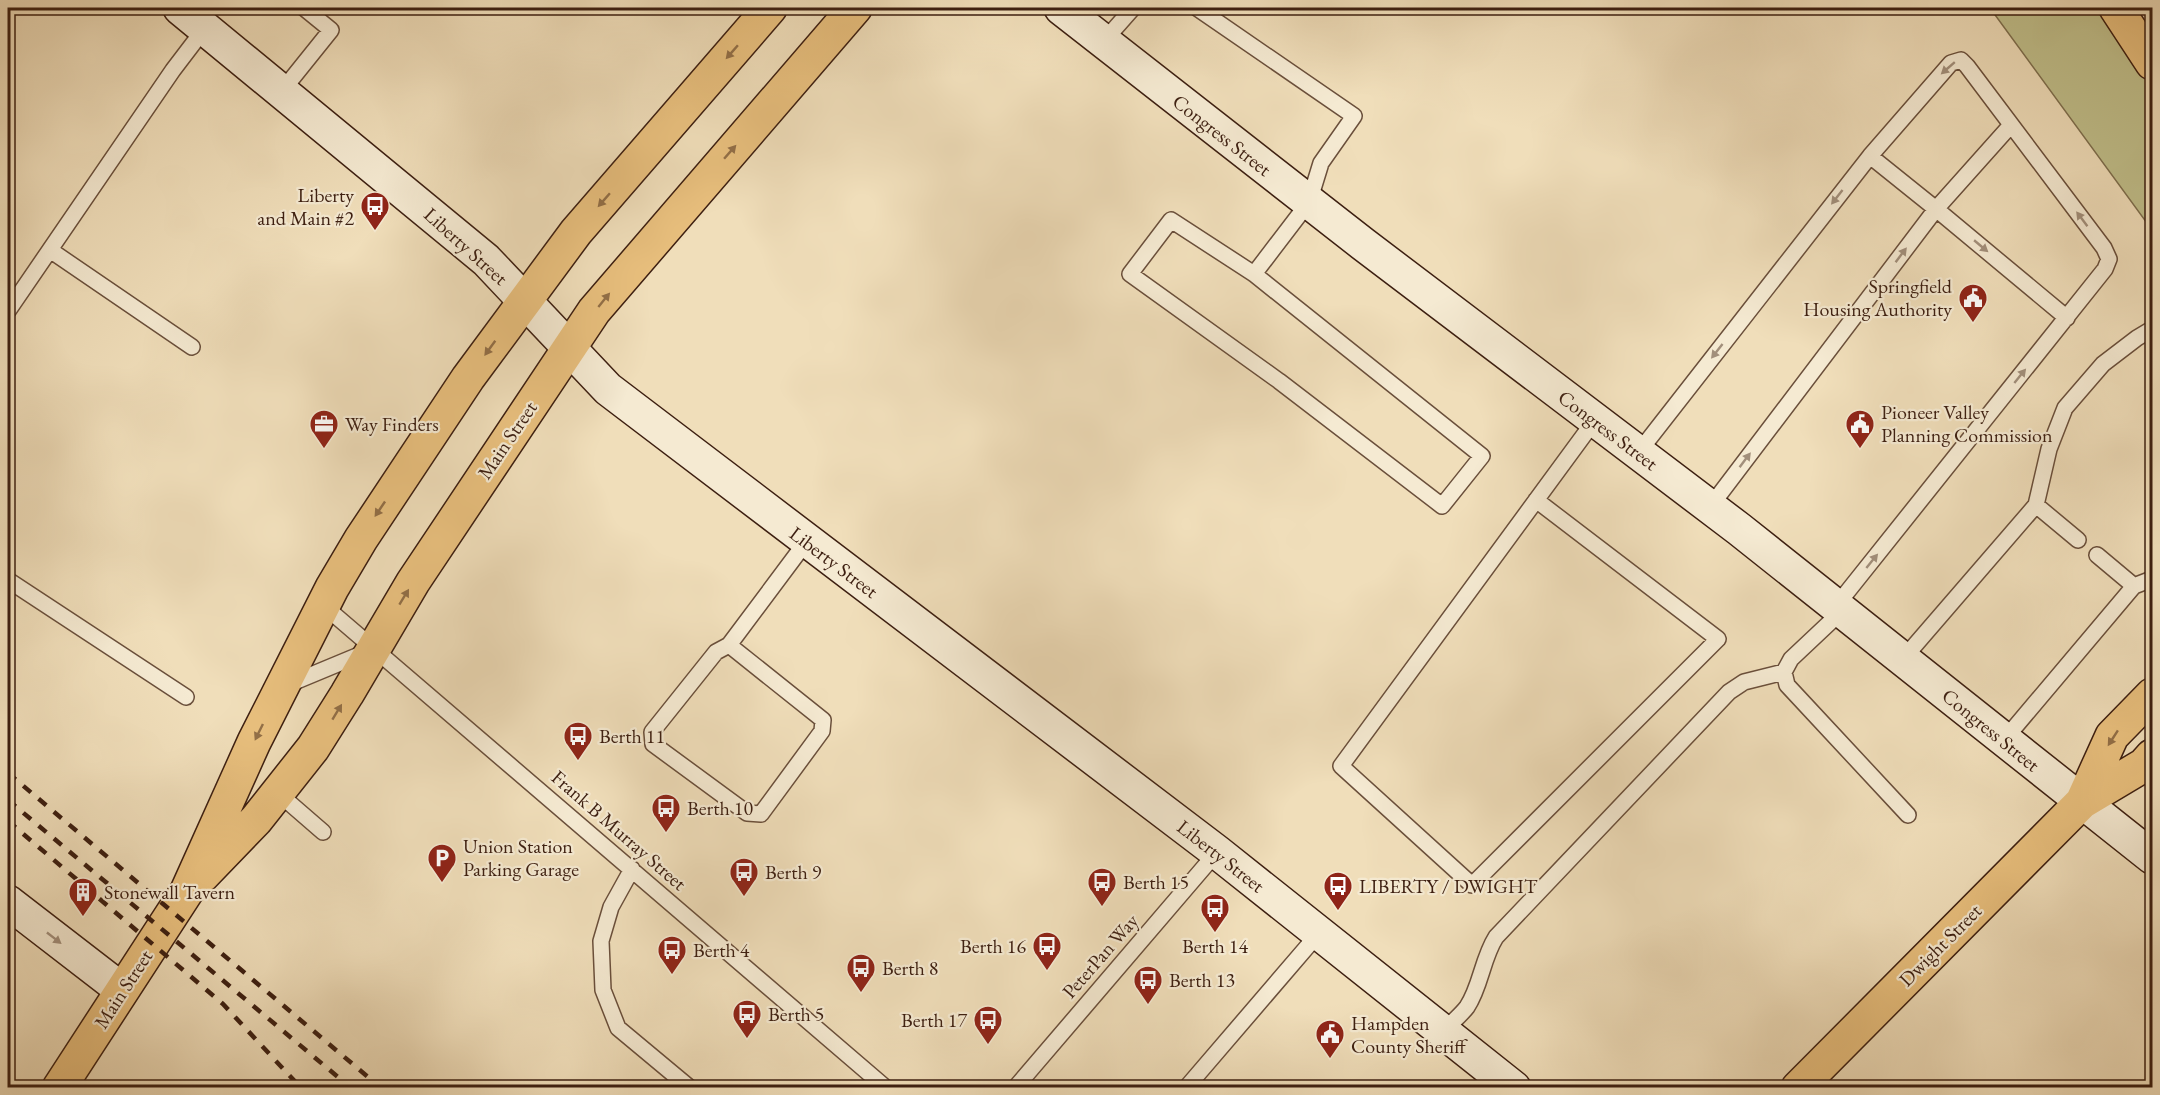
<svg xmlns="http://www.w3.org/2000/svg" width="2160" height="1095" font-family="'EB Garamond',serif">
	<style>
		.green { fill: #c0bf8b; stroke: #7e6f4e; stroke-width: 1.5 }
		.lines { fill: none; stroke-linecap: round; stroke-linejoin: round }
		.lane-casing { stroke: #6a4f3b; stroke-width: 18 }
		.secondary-casing { stroke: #3d1f11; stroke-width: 36 }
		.primary-casing { stroke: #3d1f11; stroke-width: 36 }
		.highway-casing { stroke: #3d1f11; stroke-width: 36 }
		.lane { stroke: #f5ead2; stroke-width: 15 }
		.secondary { stroke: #f5ead2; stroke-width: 33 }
		.primary { stroke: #e8bf7d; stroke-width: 33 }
		.highway { stroke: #e8bf7d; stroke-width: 33 }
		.rail { stroke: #3d1f11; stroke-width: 4.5; stroke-dasharray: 10 10; stroke-linecap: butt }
		.oneway { fill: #926f47 }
		.oneway2 { fill: #a28f7b }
		.labels { text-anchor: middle; stroke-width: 4.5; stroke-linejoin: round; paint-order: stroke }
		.street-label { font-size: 20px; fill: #3d1f11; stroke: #f5ead2 }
		.poi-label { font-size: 20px; fill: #3d1f11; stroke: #f5ead2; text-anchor: start }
	</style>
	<rect width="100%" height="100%" fill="#f0deba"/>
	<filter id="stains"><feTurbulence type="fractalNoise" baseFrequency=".00333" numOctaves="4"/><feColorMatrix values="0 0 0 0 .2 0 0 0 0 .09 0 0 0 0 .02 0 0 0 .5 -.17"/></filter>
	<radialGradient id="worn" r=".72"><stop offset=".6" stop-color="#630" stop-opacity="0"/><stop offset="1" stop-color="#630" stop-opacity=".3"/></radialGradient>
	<path class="green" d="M1990,8h108l54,79v143z"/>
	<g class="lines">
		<g class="lane-casing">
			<path id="lane" d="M1197,8l157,108 -33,47 -12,39 -55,72
				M1103,42l30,-34
				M282,91l49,-61 -27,-22
				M2011,125l-75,84 131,109
				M1171,220l83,54 228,182 -40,50 -163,-125 -149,-107z
				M50,250l142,97
				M8,311l165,-241 32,-42
				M1638,453l232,-297 66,53 -226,298
				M1536,500l182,139 -246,246 -131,-119 254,-346
				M2036,505l42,35
				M2097,555l37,31
				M8,580l178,117
				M323,605l563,483
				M1836,606l269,-337 4,-10 -5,-11 -137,-182 -6,-6 -10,3 -81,93
				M1842,611l-51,48 -7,13 3,13 121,130
				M729,645l94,75 -1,11 -61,83 -14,-1 -94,-69 -1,-12 64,-80z
				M729,645l77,-103
				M1903,659l133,-154 13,-56 16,-41 38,-44 34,-26 15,-9
				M287,685l77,-32
				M2004,740l130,-154 18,-7
				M278,793l45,39
				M632,869l-21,38 -10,34 2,49 15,38 72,60
				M1444,1031c7,-8 17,-16 23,-24 14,-21 15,-48 29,-70l233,-245 15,-10 40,-10
				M1015,1088l202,-236
				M1186,1088l133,-155"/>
		</g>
		<g class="secondary-casing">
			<path id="secondary" d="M180,8l306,252 122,129 609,463 297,236
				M1061,8l302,236 376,285 413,328
				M8,902l114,88"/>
		</g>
		<g class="primary-casing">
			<path id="primary" d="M2082,802l30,-66 40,-41
				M202,876l54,-56 57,-72 34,-54 66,-112 181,-271 261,-303
				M59,1088l128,-197 67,-149 78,-154 29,-49 107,-161 108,-146 194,-224
				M1798,1088l284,-286 62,-37 8,-9"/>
		</g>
		<g class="highway-casing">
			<path id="highway" d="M2116,8l36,55"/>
		</g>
		<use href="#lane" class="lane"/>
		<use href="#secondary" class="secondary"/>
		<use href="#primary" class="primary"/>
		<use href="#highway" class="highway"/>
		<path class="rail" d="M8,773l373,315
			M8,800l343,288
			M8,821l215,183 78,84"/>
	</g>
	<defs><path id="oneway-solid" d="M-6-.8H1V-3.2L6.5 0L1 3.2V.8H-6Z" transform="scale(1.5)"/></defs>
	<g class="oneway">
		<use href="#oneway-solid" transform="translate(732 52) rotate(131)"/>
		<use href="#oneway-solid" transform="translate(730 152) rotate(-49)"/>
		<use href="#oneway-solid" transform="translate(604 200) rotate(131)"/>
		<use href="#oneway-solid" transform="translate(604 300) rotate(-51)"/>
		<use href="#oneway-solid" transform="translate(490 348) rotate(126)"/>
		<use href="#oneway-solid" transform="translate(380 509) rotate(124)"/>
		<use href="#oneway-solid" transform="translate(404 597) rotate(-59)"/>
		<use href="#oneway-solid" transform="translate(337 712) rotate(-59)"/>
		<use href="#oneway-solid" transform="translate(259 732) rotate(116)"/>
		<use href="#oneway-solid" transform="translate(2113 738) rotate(123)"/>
	</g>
	<g class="oneway2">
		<use href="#oneway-solid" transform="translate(1948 68) rotate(139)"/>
		<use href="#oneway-solid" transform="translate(1837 197) rotate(128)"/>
		<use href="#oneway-solid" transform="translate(2082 219) rotate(-127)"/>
		<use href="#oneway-solid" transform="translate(1981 246) rotate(40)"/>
		<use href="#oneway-solid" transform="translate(1901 255) rotate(-53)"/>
		<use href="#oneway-solid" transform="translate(1717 351) rotate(128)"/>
		<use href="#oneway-solid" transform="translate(2020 376) rotate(-51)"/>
		<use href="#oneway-solid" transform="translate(1745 460) rotate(-53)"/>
		<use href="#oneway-solid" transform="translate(1872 561) rotate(-51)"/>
		<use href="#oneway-solid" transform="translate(54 938) rotate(38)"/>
	</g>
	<defs>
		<g id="bus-pin" transform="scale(1.5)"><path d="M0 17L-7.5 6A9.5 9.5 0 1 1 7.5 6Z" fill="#8f2418" stroke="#f5ead2"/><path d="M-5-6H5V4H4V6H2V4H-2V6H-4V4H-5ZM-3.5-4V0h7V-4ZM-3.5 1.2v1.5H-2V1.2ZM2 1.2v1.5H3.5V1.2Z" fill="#fff"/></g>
		<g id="civic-pin" transform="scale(1.5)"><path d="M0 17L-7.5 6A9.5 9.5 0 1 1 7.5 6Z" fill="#8f2418" stroke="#f5ead2"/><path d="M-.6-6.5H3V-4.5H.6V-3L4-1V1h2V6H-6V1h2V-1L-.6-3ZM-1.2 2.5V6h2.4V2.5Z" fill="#fff"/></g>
		<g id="office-pin" transform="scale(1.5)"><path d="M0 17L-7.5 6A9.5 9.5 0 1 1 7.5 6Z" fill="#8f2418" stroke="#f5ead2"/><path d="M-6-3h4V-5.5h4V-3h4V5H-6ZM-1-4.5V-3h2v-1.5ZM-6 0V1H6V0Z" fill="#fff"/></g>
		<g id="parking-pin" transform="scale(1.5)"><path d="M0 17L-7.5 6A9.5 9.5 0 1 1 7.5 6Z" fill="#8f2418" stroke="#f5ead2"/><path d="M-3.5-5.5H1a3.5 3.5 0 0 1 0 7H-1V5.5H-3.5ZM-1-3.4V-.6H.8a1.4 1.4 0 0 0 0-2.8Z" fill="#fff"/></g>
		<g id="building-pin" transform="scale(1.5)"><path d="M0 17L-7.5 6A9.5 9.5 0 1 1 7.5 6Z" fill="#8f2418" stroke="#f5ead2"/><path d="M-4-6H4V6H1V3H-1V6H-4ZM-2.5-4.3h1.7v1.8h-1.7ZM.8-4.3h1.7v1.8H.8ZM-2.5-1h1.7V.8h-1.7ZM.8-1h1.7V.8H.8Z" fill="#fff"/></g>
	</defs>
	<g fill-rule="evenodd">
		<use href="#bus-pin" x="375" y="206"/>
		<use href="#civic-pin" x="1973" y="298"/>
		<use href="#office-pin" x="324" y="424"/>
		<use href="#civic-pin" x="1860" y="424"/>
		<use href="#bus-pin" x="578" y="736"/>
		<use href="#bus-pin" x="666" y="808"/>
		<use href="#parking-pin" x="442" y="858"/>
		<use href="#bus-pin" x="744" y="872"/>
		<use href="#bus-pin" x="1102" y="882"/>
		<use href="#bus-pin" x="1338" y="886"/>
		<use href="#building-pin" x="83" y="892"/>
		<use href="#bus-pin" x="1215" y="908"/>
		<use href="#bus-pin" x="1047" y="946"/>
		<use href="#bus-pin" x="672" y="950"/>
		<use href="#bus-pin" x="861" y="968"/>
		<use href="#bus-pin" x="1148" y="980"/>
		<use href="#bus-pin" x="747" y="1014"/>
		<use href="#bus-pin" x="988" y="1020"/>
		<use href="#civic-pin" x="1330" y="1034"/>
	</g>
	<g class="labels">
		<g class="street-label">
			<text transform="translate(1222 135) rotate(38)" y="7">Congress Street</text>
			<text transform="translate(466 246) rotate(42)" y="7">Liberty Street</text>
			<text transform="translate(1608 430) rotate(37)" y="7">Congress Street</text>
			<text transform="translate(507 440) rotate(-56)" y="7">Main Street</text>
			<text transform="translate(834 562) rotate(37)" y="7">Liberty Street</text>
			<text transform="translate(1991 730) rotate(39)" y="7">Congress Street</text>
			<text transform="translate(619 830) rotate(41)" y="7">Frank B Murray Street</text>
			<text transform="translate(1221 856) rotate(38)" y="7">Liberty Street</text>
			<text transform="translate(1940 945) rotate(-45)" y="7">Dwight Street</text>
			<text transform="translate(1100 956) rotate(-49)" y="7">PeterPan Way</text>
			<text transform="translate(123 989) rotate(-57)" y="7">Main Street</text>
		</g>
		<g class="poi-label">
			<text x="354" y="202" text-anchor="end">Liberty<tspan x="354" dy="23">and Main #2</tspan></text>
			<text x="1952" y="293" text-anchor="end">Springfield<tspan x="1952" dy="23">Housing Authority</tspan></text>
			<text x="1881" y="419">Pioneer Valley<tspan x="1881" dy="23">Planning Commission</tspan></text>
			<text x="345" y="431">Way Finders</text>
			<text x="599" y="743">Berth 11</text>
			<text x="687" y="815">Berth 10</text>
			<text x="463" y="853">Union Station<tspan x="463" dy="23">Parking Garage</tspan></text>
			<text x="765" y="879">Berth 9</text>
			<text x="1123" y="889">Berth 15</text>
			<text x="1359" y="893">LIBERTY / DWIGHT</text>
			<text x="104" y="899">Stonewall Tavern</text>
			<text x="1026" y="953" text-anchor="end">Berth 16</text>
			<text x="1215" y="953" text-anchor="middle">Berth 14</text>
			<text x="693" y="957">Berth 4</text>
			<text x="882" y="975">Berth 8</text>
			<text x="1169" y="987">Berth 13</text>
			<text x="768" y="1021">Berth 5</text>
			<text x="967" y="1027" text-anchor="end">Berth 17</text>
			<text x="1351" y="1030">Hampden<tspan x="1351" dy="23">County Sheriff</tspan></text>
		</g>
	</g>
	<rect width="2160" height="1095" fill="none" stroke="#f0deba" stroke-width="30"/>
	<rect x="9" y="9" width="2142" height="1077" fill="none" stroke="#3d1f11" stroke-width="3"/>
	<rect x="15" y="15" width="2130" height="1065" fill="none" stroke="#3d1f11" stroke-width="1.5"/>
	<rect width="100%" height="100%" filter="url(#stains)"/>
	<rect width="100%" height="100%" fill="url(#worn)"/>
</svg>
